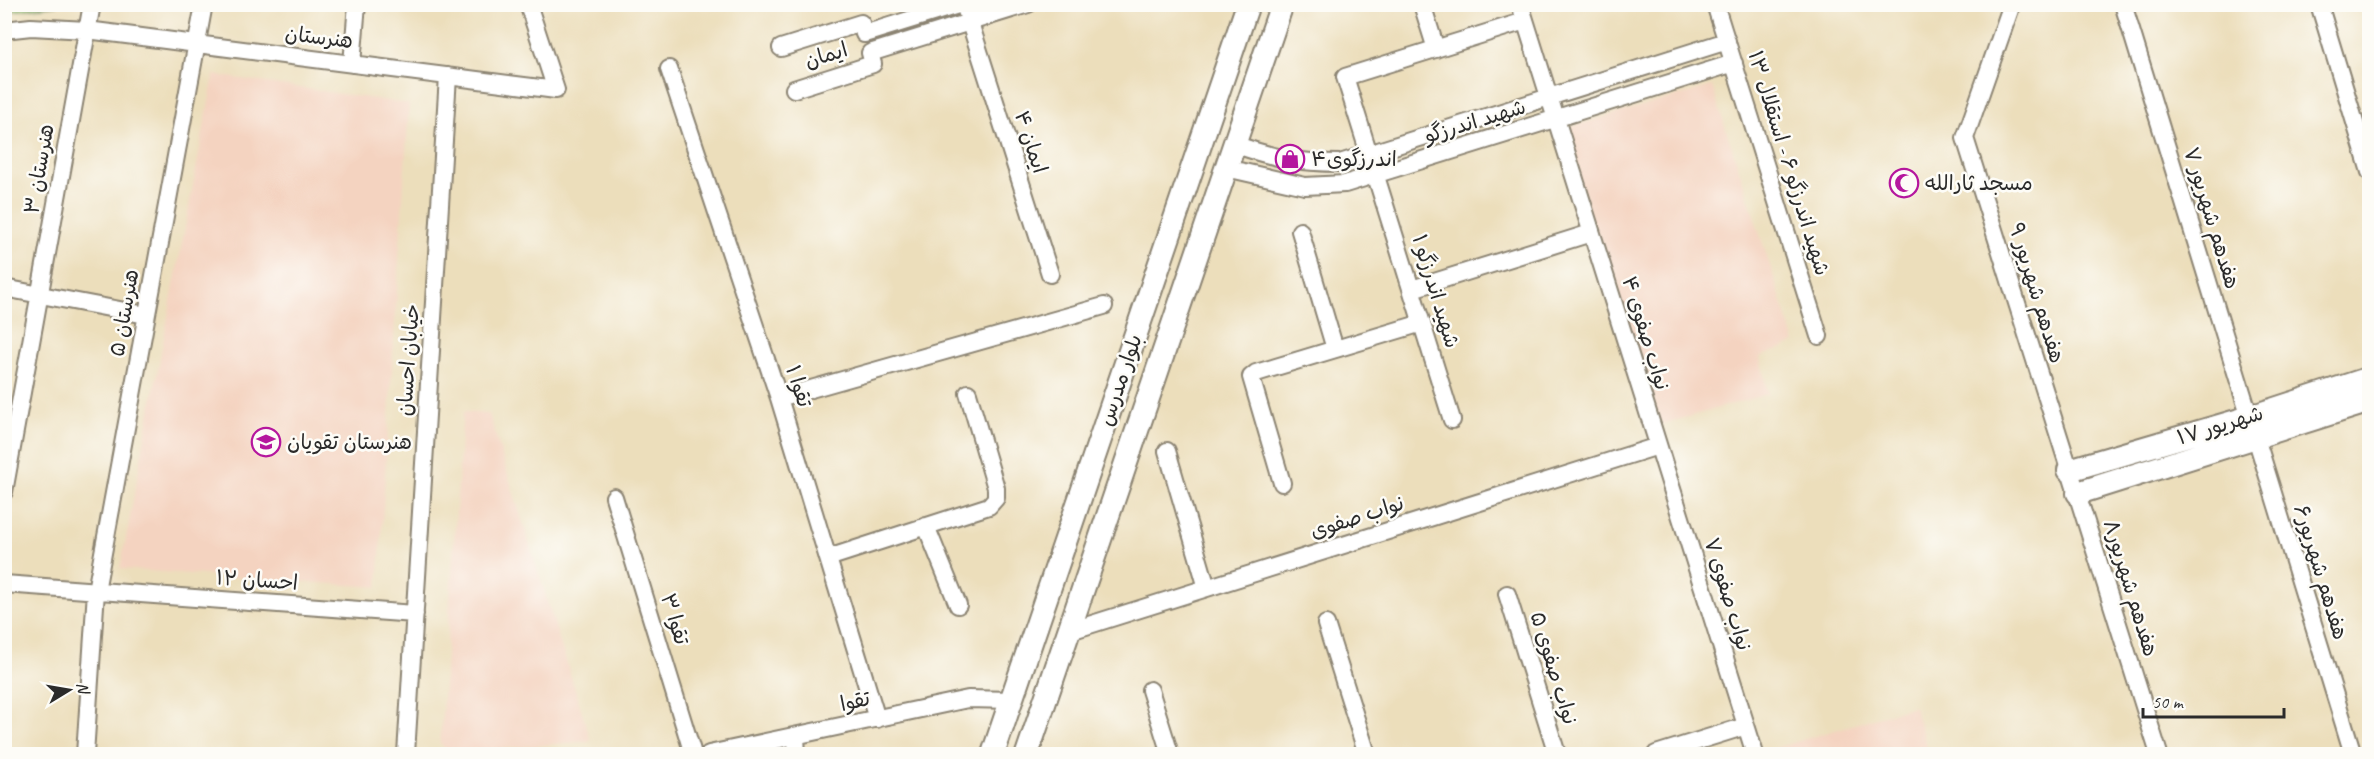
<svg xmlns="http://www.w3.org/2000/svg" width="2374" height="759" font-family="Caveat,'Playpen Sans Arabic',sans-serif">
	<style>
		.built { fill: #f4d3c0 }
		.green { fill: #9fd180; stroke: #657e56; stroke-width: 1.5 }
		.lines { fill: none; stroke-linecap: round; stroke-linejoin: round }
		.street-casing { stroke: #8c8473; stroke-width: 20 }
		.secondary-casing { stroke: #8c8473; stroke-width: 26 }
		.street { stroke: #fff; stroke-width: 16 }
		.secondary { stroke: #fff; stroke-width: 22 }
		.labels { text-anchor: middle; stroke-width: 5; stroke-linejoin: round; paint-order: stroke }
		.street-label { font-size: 21px; fill: #2b2b2b; stroke: #fdfcf7 }
		.poi-label { font-size: 21px; fill: #2b2b2b; stroke: #fdfcf7; text-anchor: start }
	</style>
	<rect width="100%" height="100%" fill="#fdfcf7"/>
	<filter id="ink" filterUnits="userSpaceOnUse"><feTurbulence type="fractalNoise" baseFrequency=".0167" numOctaves="2"/><feDisplacementMap in="SourceGraphic" scale="12" xChannelSelector="R" yChannelSelector="G"/><feConvolveMatrix kernelMatrix="1 2 1 2 8 2 1 2 1" color-interpolation-filters="sRGB"/></filter>
	<filter id="wash" filterUnits="userSpaceOnUse"><feTurbulence type="fractalNoise" baseFrequency=".008" numOctaves="4" result="noise"/><feDisplacementMap in="SourceGraphic" scale="24" xChannelSelector="R" yChannelSelector="G"/><feGaussianBlur stdDeviation="1.35" result="paint"/><feColorMatrix in="noise" values="0 0 0 0 0 0 0 0 0 0 0 0 0 0 0 0 0 1.4 0 .05"/><feComposite in="paint" operator="in"/></filter>
	<g filter="url(#wash)">
		<rect width="100%" height="100%" fill="#ecdebb"/>
		<path class="built" d="M214,75l195,29 -31,483 -258,-18z
			M1712,86l83,257 -35,14 8,37 -116,33 -93,-297z
			M463,412l26,2 102,327 -141,12 -10,-10z
			M1914,706l15,48h-166v-2z"/>
		<path class="green" d="M5,4h51v1l-51,7z"/>
	</g>
	<g filter="url(#ink)">
		<g class="lines">
			<g class="street-casing">
				<path id="street" d="M964,4l86,270
					M1422,4l14,45
					M1520,4l235,750
					M1715,4l104,332
					M2012,4l-47,134 194,616
					M2123,4l230,750
					M2319,4l51,168
					M4,30l27,-3 56,3 469,60 -28,-86
					M781,48l80,-25 3,11 97,-30
					M352,64l5,-60
					M669,69l110,329 98,321
					M794,89l79,-25 -3,-11 158,-49
					M1234,144c39,14 65,19 106,19l387,-122
					M1226,168l79,18 40,-2 389,-121
					M1300,231l35,118
					M4,288l142,27
					M1412,289l179,-56
					M779,398l325,-92
					M1452,420l-107,-343 180,-56
					M1167,451l40,137
					M1282,483l-31,-106 5,-4 166,-50
					M4,492l88,-488
					M614,497l79,257
					M926,526l32,79
					M828,558l161,-52 7,-8v-10l-28,-95
					M4,584l411,30
					M1507,594l50,160
					M1326,624l41,130
					M1070,631l588,-185
					M1150,690l20,64
					M796,737l1,17
					M85,754l11,-163 108,-587
					M406,754l42,-678
					M709,754l259,-55 44,1
					M1656,754l90,-28"/>
			</g>
			<g class="secondary-casing">
				<path id="secondary" d="M2069,470l181,-53 120,-39
					M2078,493l292,-92
					M993,754l255,-750
					M1027,754l255,-750"/>
			</g>
			<use href="#street" class="street"/>
			<use href="#secondary" class="secondary"/>
		</g>
	</g>
	<defs>
		<g id="shop-ring" transform="scale(1.5)"><circle r="9.5" fill="#fdfcf7" stroke="#b5179e" stroke-width="1.5"/><path d="M-5-2.5h2.3a2.7 3.5 0 0 1 5.4 0H5L5.5 6h-11ZM-1.5-2.5h3a1.5 2.3 0 0 0-3 0Z" fill="#b5179e"/></g>
		<g id="mosque-ring" transform="scale(1.5)"><circle r="9.5" fill="#fdfcf7" stroke="#b5179e" stroke-width="1.5"/><path d="M3.5-4.9A6 6 0 1 0 3.5 4.9A5 5 0 1 1 3.5-4.9Z" fill="#b5179e"/></g>
		<g id="school-ring" transform="scale(1.5)"><circle r="9.5" fill="#fdfcf7" stroke="#b5179e" stroke-width="1.5"/><path d="M0-5L7-2L0 1L-7-2ZM-4 1L0 2.5L4 1V4Q0 6-4 4Z" fill="#b5179e"/></g>
	</defs>
	<g fill-rule="evenodd">
		<use href="#shop-ring" x="1290" y="159"/>
		<use href="#mosque-ring" x="1904" y="183"/>
		<use href="#school-ring" x="266" y="442"/>
	</g>
	<g class="labels">
		<g class="street-label">
			<text transform="translate(319 37) rotate(7)" y="7">هنرستان</text>
			<text transform="translate(826 55) rotate(-17)" y="7">ایمان</text>
			<text transform="translate(1475 121) rotate(-17)" y="7">شهید اندرزگو</text>
			<text transform="translate(1031 142) rotate(72)" y="7">ایمان ۴</text>
			<text transform="translate(1789 163) rotate(73)" y="7">شهید اندرزگو ۶ - استقلال ۱۳</text>
			<text transform="translate(39 169) rotate(-80)" y="7">هنرستان ۳</text>
			<text transform="translate(2212 218) rotate(73)" y="7">هفدهم شهریور ۷</text>
			<text transform="translate(1436 291) rotate(73)" y="7">شهید اندرزگو ۱</text>
			<text transform="translate(2037 293) rotate(73)" y="7">هفدهم شهریور ۹</text>
			<text transform="translate(124 313) rotate(-80)" y="7">هنرستان ۵</text>
			<text transform="translate(1646 333) rotate(73)" y="7">نواب صفوی ۴</text>
			<text transform="translate(408 360) rotate(-86)" y="7">خیابان احسان</text>
			<text transform="translate(1120 380) rotate(-71)" y="7">بلوار مدرس</text>
			<text transform="translate(799 386) rotate(72)" y="7">تقوا ۱</text>
			<text transform="translate(2220 425) rotate(-17)" y="7">۱۷ شهریور</text>
			<text transform="translate(1357 517) rotate(-18)" y="7">نواب صفوی</text>
			<text transform="translate(2321 572) rotate(73)" y="7">هفدهم شهریور۶</text>
			<text transform="translate(257 580) rotate(4)" y="7">احسان ۱۲</text>
			<text transform="translate(2131 588) rotate(73)" y="7">هفدهم شهریور۸</text>
			<text transform="translate(1728 594) rotate(73)" y="7">نواب صفوی ۷</text>
			<text transform="translate(675 619) rotate(73)" y="7">تقوا ۳</text>
			<text transform="translate(1554 668) rotate(73)" y="7">نواب صفوی ۵</text>
			<text transform="translate(855 701) rotate(-13)" y="7">تقوا</text>
		</g>
		<g class="poi-label">
			<text x="1311" y="166">اندرزگوی۴</text>
			<text x="1925" y="190">مسجد ثارالله</text>
			<text x="287" y="449">هنرستان تقویان</text>
		</g>
	</g>
	<rect width="2374" height="759" fill="none" stroke="#fdfcf7" stroke-width="24"/>
	<g transform="translate(69 690) rotate(79)" stroke="#fdfcf7" stroke-width="4.5" paint-order="stroke">
	<path d="M0-4.5L10 22L0 15L-10 22Z" fill="#2b2b2b"/>
	<text y="-9" font-size="16" font-weight="bold" text-anchor="middle" fill="#2b2b2b">N</text>
	</g>
	<path d="M2143 708v9h141v-9" fill="none" stroke="#2b2b2b" stroke-width="3"/>
	<text x="2152" y="708" font-size="18" fill="#2b2b2b" stroke="#fdfcf7" stroke-width="4.5" paint-order="stroke">50 m</text>
</svg>
